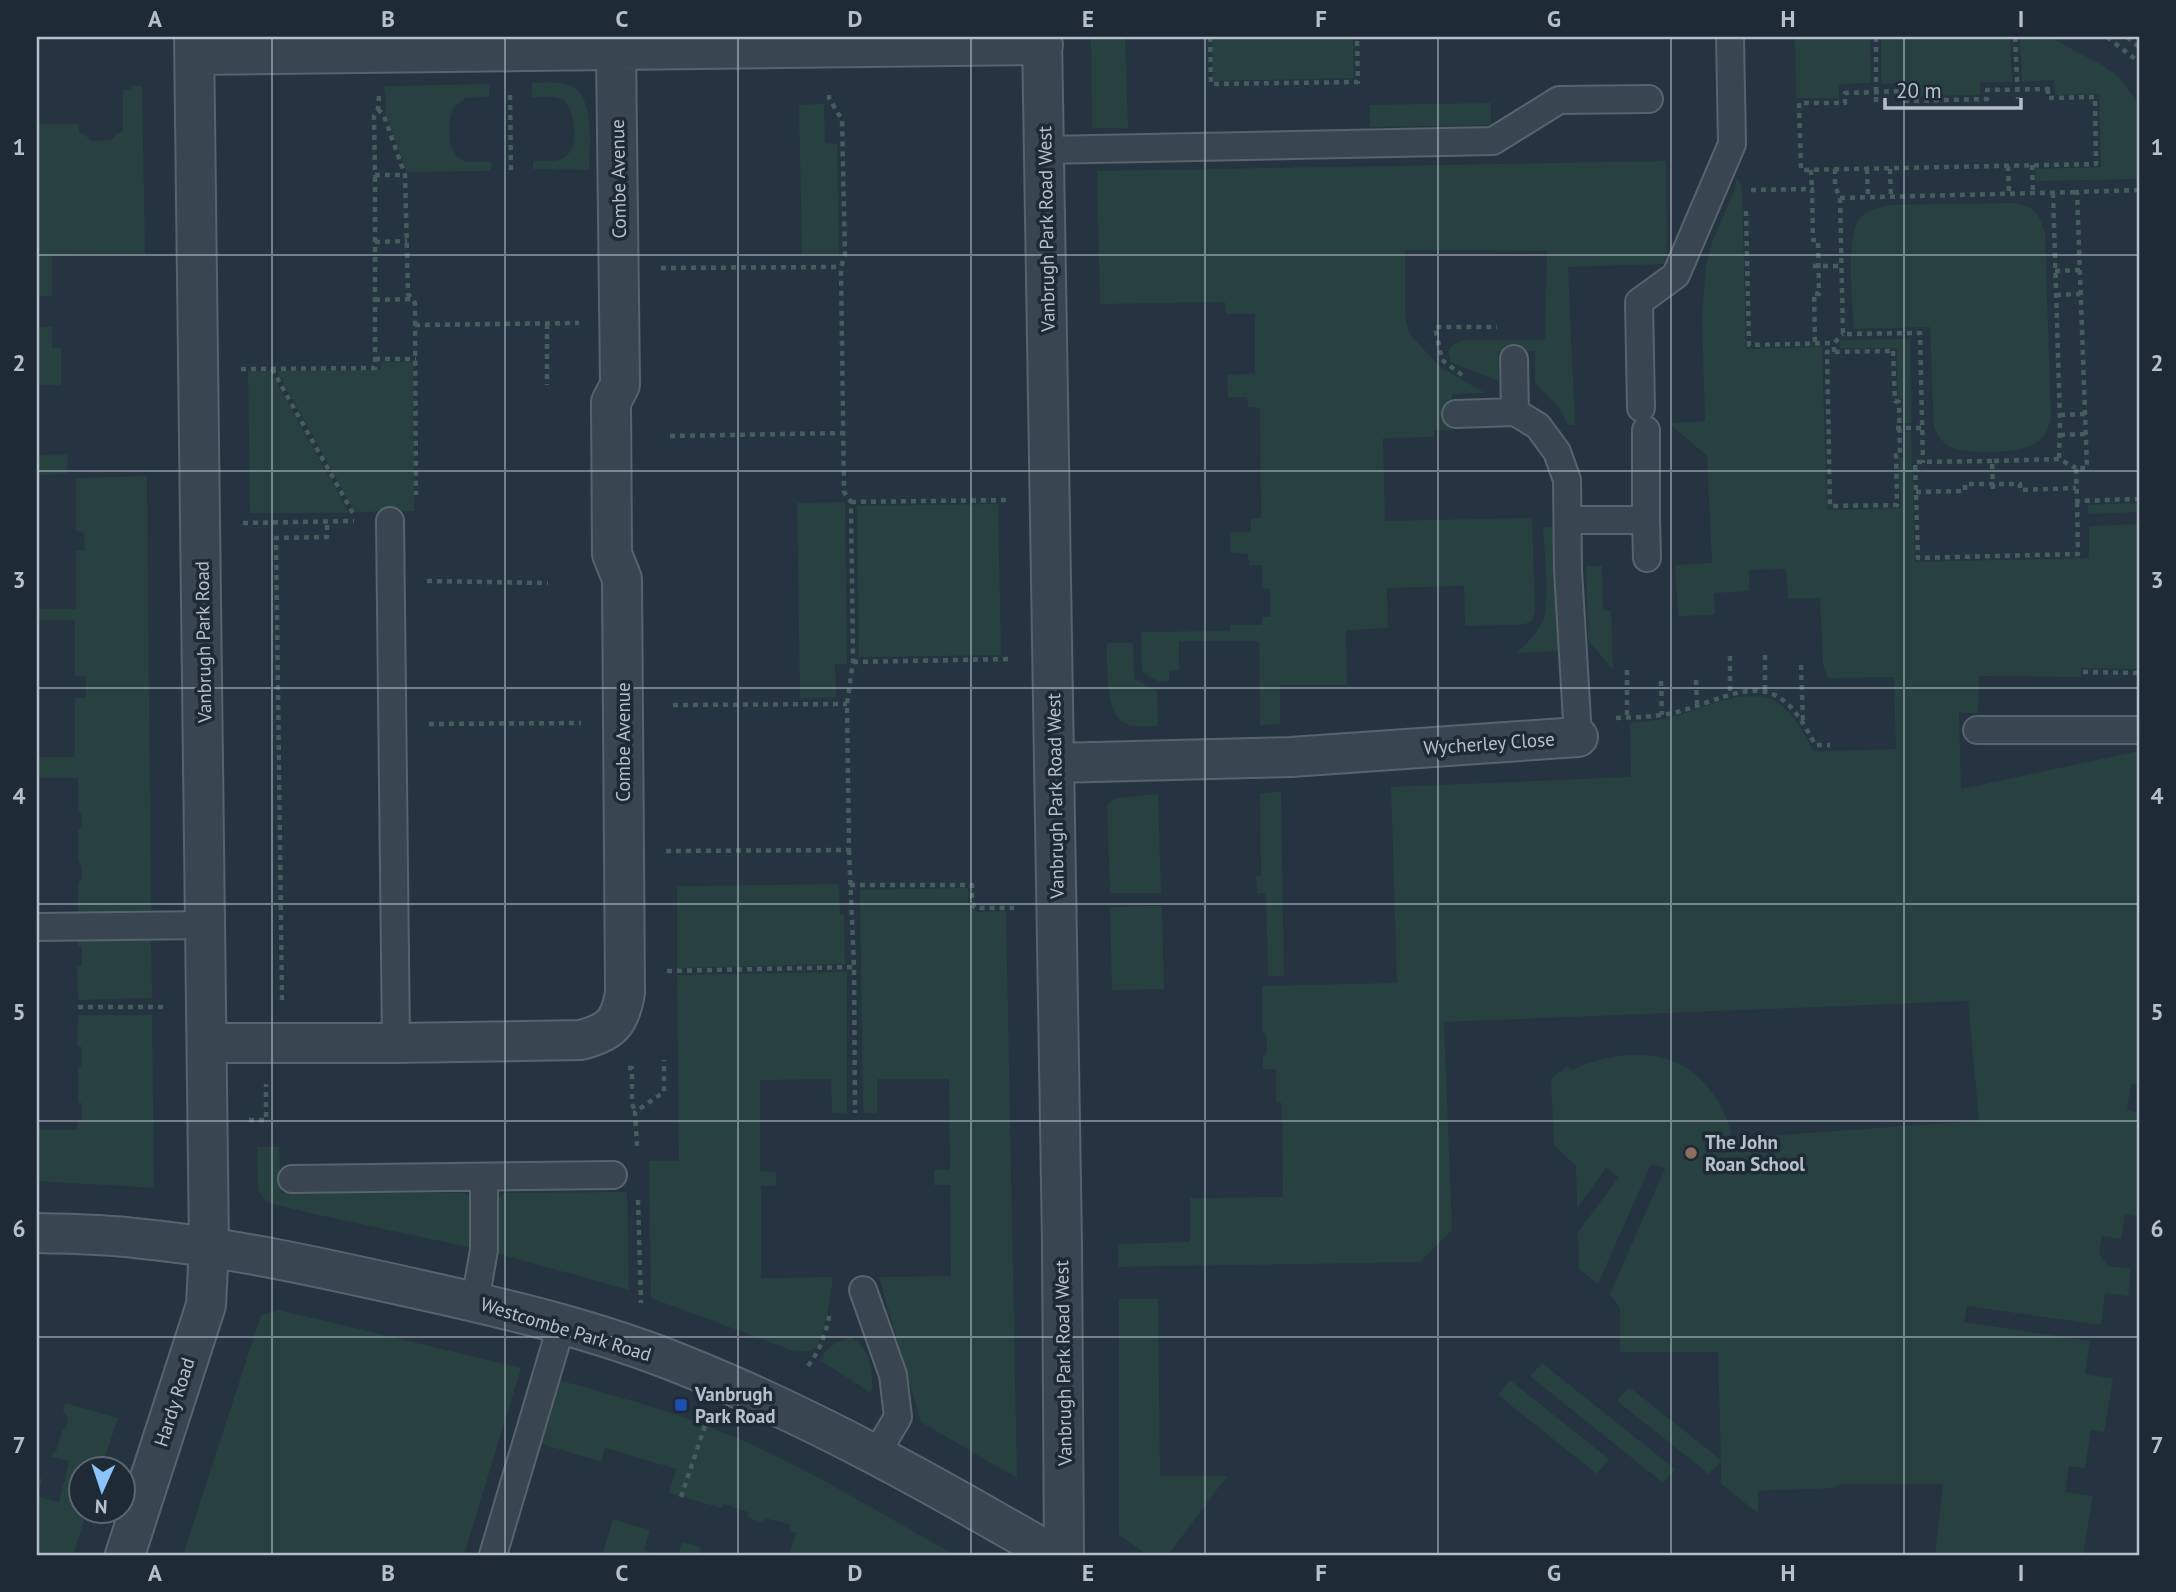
<svg xmlns="http://www.w3.org/2000/svg" width="2176" height="1592" font-family="'PT Sans',sans-serif">
	<style>
		.green { fill: #274141 }
		.lines { fill: none; stroke-linecap: round; stroke-linejoin: round }
		.lane-casing { stroke: #57636d; stroke-width: 30 }
		.street-casing { stroke: #57636d; stroke-width: 42 }
		.path { stroke: #455d5d; stroke-width: 4.5; stroke-dasharray: 5 5; stroke-linecap: butt }
		.lane { stroke: #394550; stroke-width: 26 }
		.street { stroke: #394550; stroke-width: 38 }
		.grid { fill: none; stroke: #b5c0ca; stroke-width: 2; stroke-opacity: 0.55 }
		.education-dot { fill: #8d6e63; stroke: #1e2a35; stroke-width: 2.5 }
		.transit-dot { fill: #1a4fb4; stroke: #1e2a35; stroke-width: 2.5 }
		.labels { text-anchor: middle; stroke-width: 7; stroke-linejoin: round; paint-order: stroke }
		.street-label { font-size: 19px; fill: #b5c0ca; stroke: #1e2a35 }
		.poi-label { font-size: 19px; font-weight: bold; fill: #b5c0ca; stroke: #1e2a35; text-anchor: start }
		.neatline { fill: none; stroke: #b5c0ca; stroke-width: 2.5 }
		.grid-label { font-size: 23px; text-anchor: middle; font-weight: bold; fill: #b5c0ca }
	</style>
	<rect width="100%" height="100%" fill="#253440"/>
	<path class="green" d="M1091,37h34l3,91h-36z
		M1212,37h141l1,41 -141,3z
		M1795,37h75l1,46 -32,1v14h-43z
		M1881,37h129l2,45h-32v13l-67,1 -1,-13 -31,1z
		M2020,37h29l53,28 18,13 19,27v74l-103,2 -1,-12 66,-2 -2,-73 -44,1 -1,-15 -32,2z
		M532,83c12,0 27,-2 39,3 25,11 18,62 18,84l-56,-1v-8c9,0 21,1 29,-2 19,-10 13,-45 3,-58l-11,-4h-22z
		M489,84v13l-23,1 -12,9c-6,13 -9,46 8,53 8,3 20,1 29,2v9l-84,1 -21,-57v-20h-1l-1,-9z
		M132,86h10l3,168 -93,1v41h-15v-172h42v9l5,1 7,7 20,-1 7,-7 5,-1v-42h8z
		M1491,103v22l-121,2v-22z
		M824,104l1,39 12,1 2,111h-37l-3,-150z
		M1666,161l1,103 -99,3 7,158h-7l-9,-18 -24,-24v-32h-37v30l-47,-19c-7,-14 2,-20 15,-22h79l2,-89 -142,-1v64l4,19 31,34 45,26 -33,1v36h-18v7l-51,1 2,83 147,-3 3,94 -4,10 -11,3 -55,1 -1,-40 -77,2 1,40 -42,2 1,55h-67v39l-20,1 -1,-84h-80v29l-10,1v10l-10,1 -17,-10 -1,-40 89,-1v-6h32v-8h8v-28l-8,-1v-23h-13l-1,-11 -18,-1v-21h21v-13l10,-1 -1,-110 -12,-1 -1,-10h-19l-1,-22 28,-2v-59h-29l-1,-12 -125,2 -3,-133z
		M1737,178l5,9 4,162 76,-2 5,163 74,-2 -2,-50 5,-1v-25h7l4,130 174,-4v-32l50,-2v145l-58,-1v9l-102,-1 -1,37h-19l2,76 178,-38v334l-8,-1 -4,26 12,3v86l-2,17 -12,-2 -4,25 -19,-3 -3,18 9,12 23,3 -3,27 -23,-3 -4,32 -134,-19 -3,16 126,19 -5,33 28,5 -9,53 -13,-2 -6,38 -16,-2 -4,26 28,4 -10,59h-148l8,-71h-102l-8,4 -75,3v22l-37,-29v-23l-12,13 -92,-73 12,-14 92,73 -3,-108h-98v-44l-10,-14 55,-126 -14,-4 -53,120 -19,-15 -1,-37 41,-55 -13,-9 -29,40 -1,-42 -22,-21 -3,-66 16,-13 5,4c62,-28 124,-21 154,47 3,7 4,14 7,21l246,-17 -11,-120 -524,21 8,208 -32,32 -302,5v-23l72,-2v-44l93,-1 -1,-94 -6,-1v-33h-13v-12l4,-5v-15l-5,-7v-44l135,-3 -6,-196 240,-10 -1,-54c11,-1 22,-2 33,-4 32,-6 66,-27 100,-22 24,3 40,34 50,54l83,-2 -2,-72 -66,1 -5,-14 -3,-66 -32,1 -2,-30 -37,1v21l-35,2 1,22 -37,1 -3,-51 37,-2 -5,-107 -38,-33 36,-2 -3,-104 4,-51 6,-24 23,-53z
		M2011,203c22,2 28,10 34,30l6,187c-3,7 -5,14 -11,20 -14,14 -69,15 -87,8 -10,-4 -14,-11 -19,-20l-4,-101 -76,2c-1,-25 -10,-97 8,-113 7,-6 16,-8 25,-11z
		M37,327h15v21h9v37h-24z
		M1910,339l1,84h-8v-24h-5l-1,-51h-57v-8z
		M381,362h32l1,149 -59,1 -78,-141 104,-1z
		M248,371h22l79,142h-99z
		M68,454l-1,20 -30,1v-20z
		M147,476l4,441h-73v-35l4,-3v-12l-4,-6v-30l4,-5v-12l-4,-4v-32h-41v-21h38v-59h11v-22h-11v-56h-38v-11h39v-58l9,-1 -1,-18 -8,-1v-53z
		M845,502l2,162h-12l1,33 -36,1 -3,-195z
		M2139,503v9l-51,2v-9z
		M998,504l3,151 -142,2 -2,-151z
		M1543,527h13l6,124 -46,2c10,-9 20,-18 26,-30 9,-17 2,-74 1,-96z
		M1586,566h16l1,44 8,1 2,59 -25,-30z
		M1107,643h26l1,36 23,12 1,35c-11,0 -24,2 -34,-3 -19,-10 -17,-60 -17,-80z
		M1281,792l3,184h-16l-2,-83h-9l-1,-16 5,-1 -1,-83z
		M1158,794l3,99h-51l-3,-88 9,-7z
		M839,884l1,31h4l1,49 -168,4v-82z
		M968,888v13l4,9 7,2 27,-1 11,567 -96,-56 -42,-145 72,-1 -1,-91h-16v-15h16l-1,-91h-72v34h-14l-3,-223z
		M1162,906l2,83 -52,1 -2,-83z
		M77,934h74l1,64 -74,2 -1,-34h5v-19l-4,-1z
		M847,972v142l-15,-1 -1,-34 -71,1v91l16,1v14h-15v92l72,-1c-3,16 -7,63 -19,72 -7,4 -15,2 -23,1l-140,-52 -2,-137h30l-2,-186z
		M78,1015h74l2,173 -117,-7v-51h40l1,-9 4,-1v-17h-4v-36h4v-20h-5z
		M257,1147h22l2,46h184l8,8 -1,47 -158,-34 -44,-11 -7,-5 -5,-9z
		M627,1192l2,98 -137,-38 2,-50 10,-9z
		M1119,1299h39l2,177h67l-59,79h-20l-29,-20z
		M279,1310l242,58 -57,187h-281l78,-240z
		M850,1337c19,8 25,36 21,56l-51,-33c7,-13 15,-18 30,-23z
		M1542,1363l133,106 -12,14 -133,-107z
		M558,1380c54,15 108,29 159,50 83,33 161,82 238,125h-166l7,-22 -7,-2 2,-6 -26,-7 -2,5 -16,-6 1,-5 -25,-8 -2,4 -52,-15 7,-24 -71,-21 -4,14 -62,-19z
		M1510,1380l99,79 -12,15 -99,-79z
		M65,1403l53,15 -17,51 -21,1v42h7l-14,43h-36v-77l5,1 -4,18 21,5 10,-41 -17,-4 1,-6 3,1 6,-21 4,-4 2,-9 -5,-6z
		M613,1519l37,11 -6,20 15,5h-47l-9,-3z
		M682,1542l19,5 -2,8h-21z"/>
	<g class="lines">
		<g class="lane-casing">
			<path id="lane" d="M1044,150l449,-9 66,-41 90,-1
				M1514,359l1,53 23,14 19,26 10,28 1,90 10,167
				M1641,408l-2,-106 37,-27 56,-131 -2,-107
				M1456,414l59,-2
				M1568,520h78v-90
				M1646,520l1,38
				M390,521l6,522
				M1977,730h162
				M37,927l169,-2
				M292,1179l321,-4
				M863,1290l30,85 5,42 -22,37
				M475,1301l9,-51v-73
				M493,1555l69,-232"/>
		</g>
		<g class="street-casing">
			<path id="street" d="M1042,37l20,1207 2,311
				M195,55l848,-10
				M1055,763l236,-6 287,-20
				M207,1043h189l185,-3c30,-8 39,-17 44,-47l-3,-414 -10,-25 -1,-152 9,-17 -4,-335
				M37,1233c32,1 65,1 97,5 96,9 189,30 283,51 90,20 180,41 266,76 130,52 251,120 371,190
				M125,1555l81,-250 3,-58 -15,-1210"/>
		</g>
		<path class="path" d="M1210,37l1,47 147,-2 -1,-45
			M1876,37v65
			M2015,37l3,62
			M2107,37l32,25
			M2127,37l12,10
			M2048,89v9l47,-1 1,67 -295,6 -2,-67h46v-10l61,-2v10l81,-2v-9z
			M510,95l1,79
			M379,96l-1,13 -4,7 1,59h30
			M378,109l6,7 21,59 3,119 7,9 1,192
			M2032,165l1,28
			M2008,166l1,28
			M1835,169v17l5,12 3,136 77,-1 3,130
			M1867,169l1,29
			M1890,169l1,28
			M1811,170l1,19
			M1751,190l61,-1 1,51h5l1,54 -5,-1 1,50
			M2139,190l-62,2 10,276h-11l1,33 62,-2
			M2053,193l7,226 -1,40
			M1840,198l237,-6
			M1746,211l3,134 85,-2
			M375,242l32,-1
			M1813,266h29
			M661,268l180,-1
			M2055,271l25,-1
			M2056,295l24,-1
			M375,300l37,-1
			M547,324v61
			M415,325l164,-2
			M1893,351l2,50 4,1 1,53h-4l1,50 -67,1 -3,-154z
			M1834,352v-9l9,-9
			M375,359h41
			M241,369l134,-1v-193
			M272,369l82,146
			M1462,375l-20,-15 -7,-33h62
			M2060,415l25,-1
			M1896,428h26
			M2060,435l26,-1
			M670,436l174,-3
			M1992,461l-77,1 3,96 160,-4 -1,-53
			M1993,489l-1,-28 67,-2 17,9
			M1916,492l49,-1v-7h55v6l56,-2
			M851,502l157,-2
			M243,523l111,-2
			M427,581l121,2
			M1765,655v36
			M1730,656v37
			M853,662l157,-3
			M1801,665l2,56
			M1627,670v47
			M2083,672l56,1
			M1696,680l1,25
			M1661,681l1,34
			M673,705l174,-1
			M1616,718c22,-1 44,-1 65,-7 66,-21 96,-44 134,34h15
			M429,724l152,-1
			M849,850l5,117 1,146
			M666,851l183,-1 -2,-146 6,-42 -2,-160 -7,-10 -3,-225 4,-12 -3,-135 -13,-22v-8
			M850,885h122v15l2,7 6,1h34
			M667,971l187,-4
			M282,1000l-6,-462 51,-1v-15
			M78,1007h86
			M628,1068h4v35l3,9
			M249,1120h17v-36
			M637,1146l-2,-34 29,-20v-32
			M638,1200l3,103
			M808,1366c13,-17 18,-33 22,-54
			M681,1497l26,-77"/>
		<use href="#lane" class="lane"/>
		<use href="#street" class="street"/>
	</g>
	<path class="grid" d="M272,37v1518M505,37v1518M738,37v1518M971,37v1518M1205,37v1518M1438,37v1518M1671,37v1518M1904,37v1518M37,255h2102M37,471h2102M37,688h2102M37,904h2102M37,1121h2102M37,1337h2102"/>
	<circle class="education-dot" cx="1691" cy="1153" r="7"/>
	<rect class="transit-dot" x="674" y="1398" width="14" height="14" rx="3.5"/>
	<g class="labels">
		<g class="street-label">
			<text transform="translate(618 179) rotate(-91)" y="7">Combe Avenue</text>
			<text transform="translate(1046 229) rotate(-91)" y="7">Vanbrugh Park Road West</text>
			<text transform="translate(203 642) rotate(-91)" y="7">Vanbrugh Park Road</text>
			<text transform="translate(623 742) rotate(-90)" y="7">Combe Avenue</text>
			<text transform="translate(1489 743) rotate(-4)" y="7">Wycherley Close</text>
			<text transform="translate(1055 796) rotate(-91)" y="7">Vanbrugh Park Road West</text>
			<text transform="translate(566 1329) rotate(17)" y="7">Westcombe Park Road</text>
			<text transform="translate(1063 1363) rotate(-91)" y="7">Vanbrugh Park Road West</text>
			<text transform="translate(174 1402) rotate(-72)" y="7">Hardy Road</text>
		</g>
		<g class="poi-label">
			<text x="1705" y="1149">The John<tspan x="1705" dy="22">Roan School</tspan></text>
			<text x="695" y="1401">Vanbrugh<tspan x="695" dy="22">Park Road</tspan></text>
		</g>
	</g>
	<rect width="2176" height="1592" fill="none" stroke="#1e2a35" stroke-width="77"/>
	<g transform="translate(102 1490) rotate(183)"><circle r="33" fill="#1e2a35" stroke="#5a6671" stroke-width="2"/>
	<path d="M0-5L12 26L0 18L-12 26Z" fill="#8bc4fa"/>
	<text y="-10" font-size="19" font-weight="bold" text-anchor="middle" fill="#b5c0ca">N</text>
	</g>
	<path d="M1885 98v10h136v-10" fill="none" stroke="#b5c0ca" stroke-width="3.5"/>
	<text x="1896" y="98" font-size="21" fill="#b5c0ca" stroke="#1e2a35" stroke-width="5" paint-order="stroke">20 m</text>
	<rect x="38" y="38" width="2100" height="1516" class="neatline"/>
	<g class="grid-label">
		<text x="155" y="27">A</text>
		<text x="388" y="27">B</text>
		<text x="622" y="27">C</text>
		<text x="855" y="27">D</text>
		<text x="1088" y="27">E</text>
		<text x="1321" y="27">F</text>
		<text x="1554" y="27">G</text>
		<text x="1788" y="27">H</text>
		<text x="2021" y="27">I</text>
		<text x="19" y="155">1</text>
		<text x="2157" y="155">1</text>
		<text x="19" y="371">2</text>
		<text x="2157" y="371">2</text>
		<text x="19" y="588">3</text>
		<text x="2157" y="588">3</text>
		<text x="19" y="804">4</text>
		<text x="2157" y="804">4</text>
		<text x="19" y="1020">5</text>
		<text x="2157" y="1020">5</text>
		<text x="19" y="1237">6</text>
		<text x="2157" y="1237">6</text>
		<text x="19" y="1453">7</text>
		<text x="2157" y="1453">7</text>
		<text x="155" y="1581">A</text>
		<text x="388" y="1581">B</text>
		<text x="622" y="1581">C</text>
		<text x="855" y="1581">D</text>
		<text x="1088" y="1581">E</text>
		<text x="1321" y="1581">F</text>
		<text x="1554" y="1581">G</text>
		<text x="1788" y="1581">H</text>
		<text x="2021" y="1581">I</text>
	</g>
</svg>
